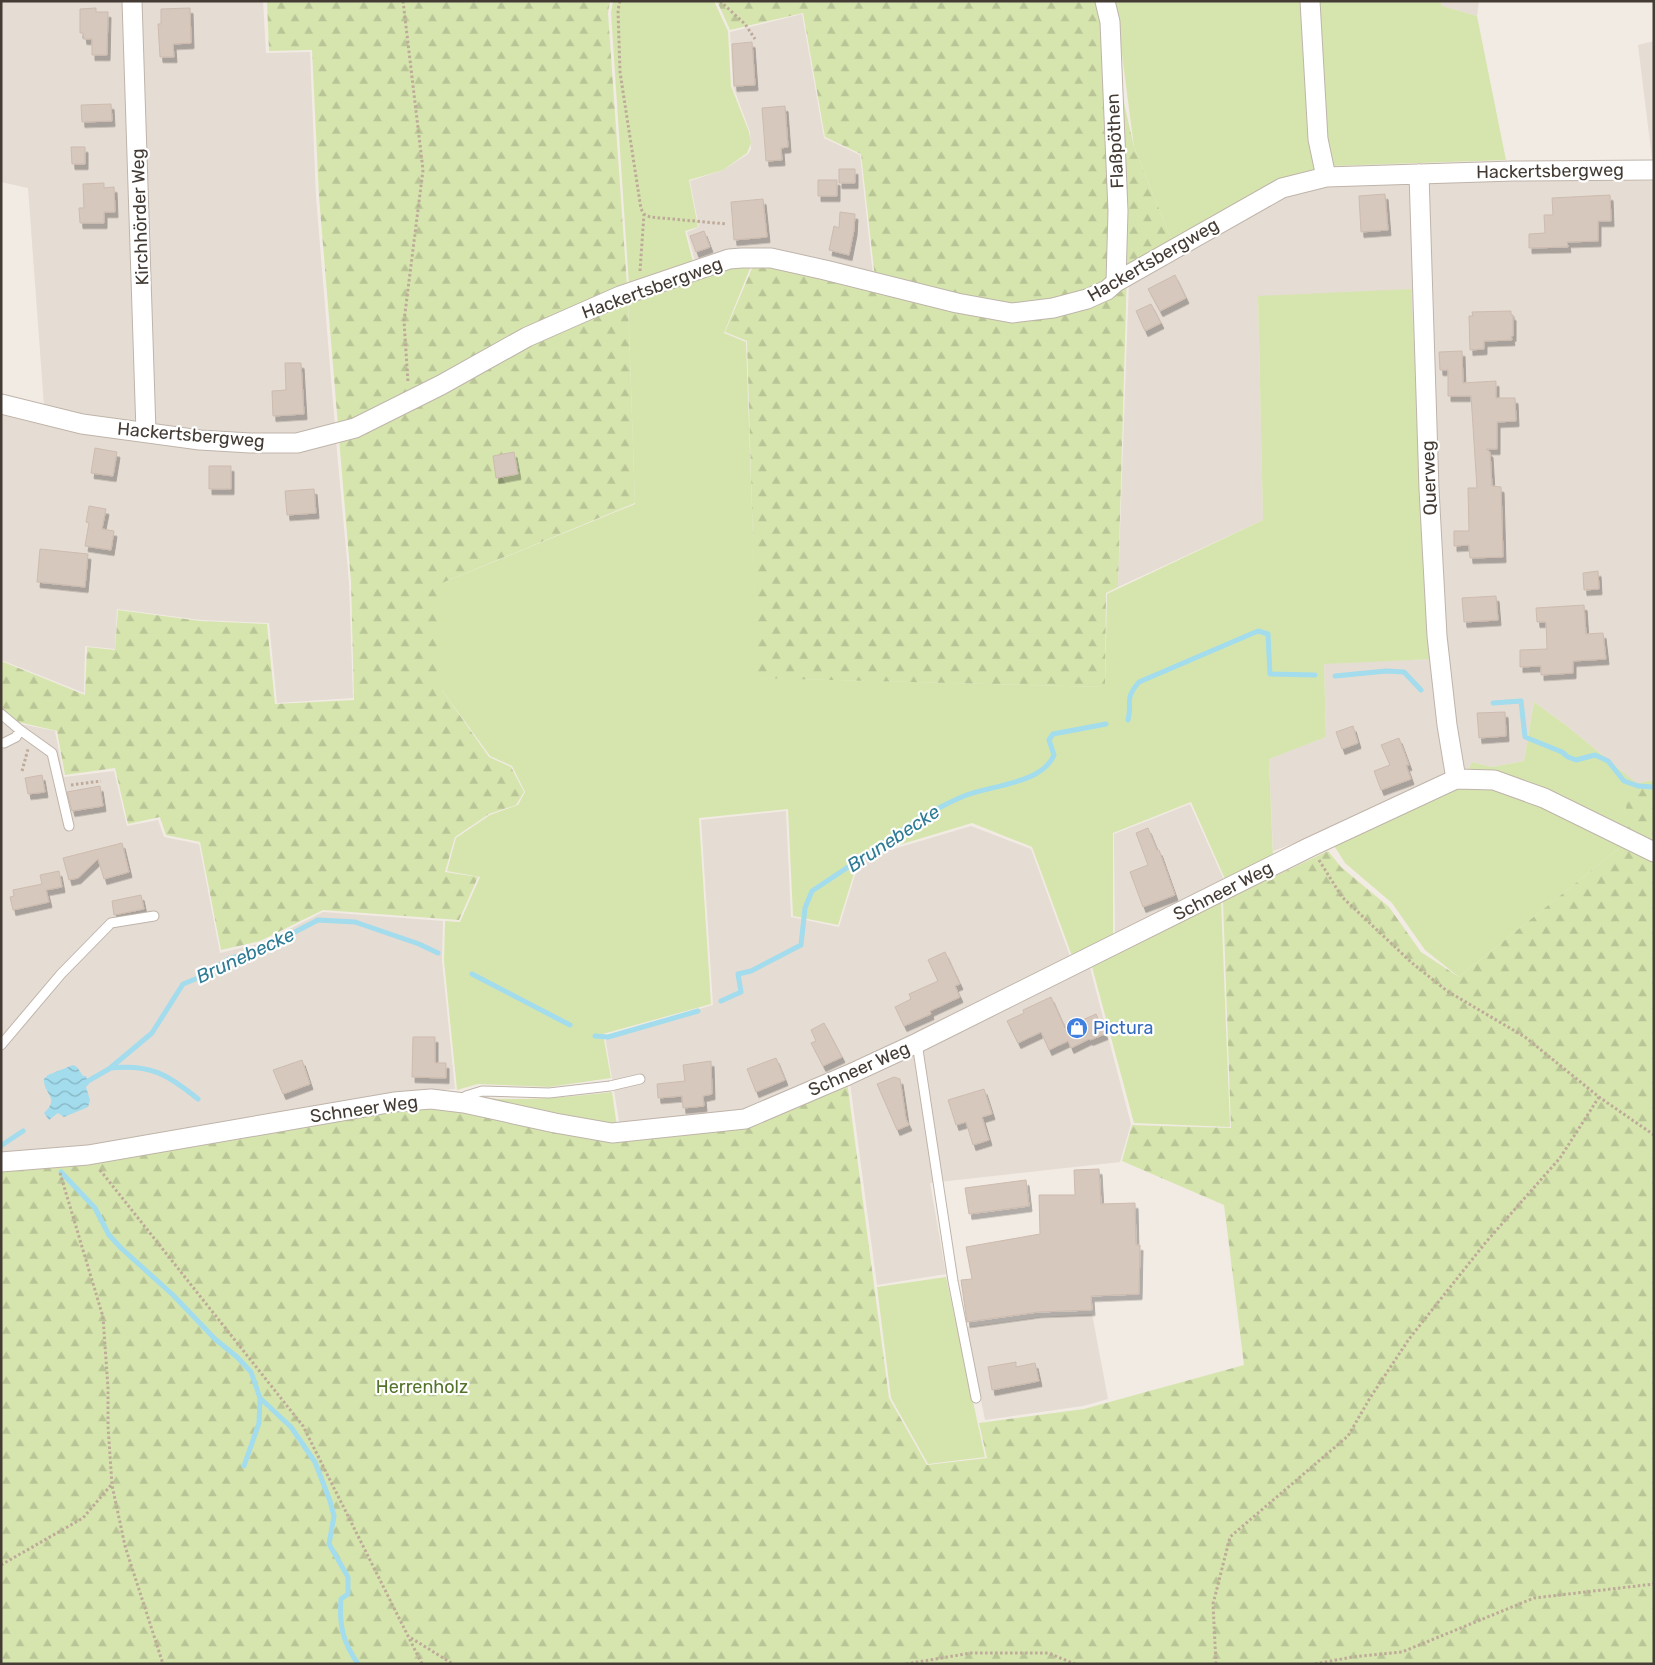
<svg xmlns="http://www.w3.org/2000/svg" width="1655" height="1665" font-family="Rubik,sans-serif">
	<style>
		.residential { fill: #e5dcd3 }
		.grass { fill: #d6e5ae }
		.forest { fill: url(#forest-firs) }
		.water { fill: url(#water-waves) }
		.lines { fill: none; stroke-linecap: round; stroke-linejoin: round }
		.stream { stroke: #a2dced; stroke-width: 5 }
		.building { fill: #d6c8bd; stroke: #cdbbae; filter: url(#shadow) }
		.lane-casing { stroke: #bfb4aa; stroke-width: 11 }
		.street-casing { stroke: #bfb4aa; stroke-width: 21 }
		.path { stroke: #beaa99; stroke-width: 3; stroke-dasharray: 2.5 2.5; stroke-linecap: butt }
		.lane { stroke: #fff; stroke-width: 9 }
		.street { stroke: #fff; stroke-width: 19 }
		.labels { text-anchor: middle; stroke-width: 4.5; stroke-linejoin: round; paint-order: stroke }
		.street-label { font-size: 18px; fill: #433b34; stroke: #fff }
		.shop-label { font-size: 18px; fill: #366cbe; stroke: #fff; text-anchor: start }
		.park-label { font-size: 18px; fill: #53732a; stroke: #fff }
		.water-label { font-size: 19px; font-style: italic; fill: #2d7b94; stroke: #fff }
	</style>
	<defs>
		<pattern id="forest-firs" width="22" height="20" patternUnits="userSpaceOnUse" patternTransform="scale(1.25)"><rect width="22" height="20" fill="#d6e5ae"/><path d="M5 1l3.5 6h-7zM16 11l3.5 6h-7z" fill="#b9c596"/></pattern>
		<pattern id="water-waves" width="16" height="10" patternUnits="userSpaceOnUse" patternTransform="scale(1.25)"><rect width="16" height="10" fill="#a2dced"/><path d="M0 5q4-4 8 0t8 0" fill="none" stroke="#86b4c1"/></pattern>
		<filter id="shadow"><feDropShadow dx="3" dy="5.5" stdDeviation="0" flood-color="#0004"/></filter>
	</defs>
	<rect width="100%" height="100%" fill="#f2ebe4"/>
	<path class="residential" d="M1,1h262l3,52 44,-1 6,145 19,230 -40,8 -94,-2 -119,-17 -38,-10 -16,-218 -27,-6z
		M1440,1h39l-2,15 -35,-10z
		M802,14l22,124 36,17 13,121 -178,-15 -8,-29 12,-5 -9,-46 33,-11 25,-16 3,-5 -1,-17 -17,-46 -3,-54z
		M1654,41v134l-16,-130z
		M1517,180l137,1v599l-26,5 -5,-13 -56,-46 -33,-24 -10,59 -32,6 -20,-5 -9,19 -190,70 -4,-93 57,-21 -2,-74 108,-4 -174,-363 5,224 -145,67 11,-307 155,-86 42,-9z
		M1,411l81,19 254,11 13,141 4,116 -76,5 -8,-80 -68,-3 -84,-11 -2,40 -30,-3 -1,47 -83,-33z
		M1,720l54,11 9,46 50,-6 13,55 31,-6 6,17 35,7 21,109 42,-10 61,-31 120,9 -1,40 13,128 -61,4 -303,53 -90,6z
		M1190,804l34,76 -109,56 -1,-102z
		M786,811l5,106 48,10 21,-68 111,-33 60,23 44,121 14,-6 42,160 -11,38 -190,21 16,91 -69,11 -29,-217 -103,43 -125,16 -15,-91 108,-31 -12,-185z
		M1092,1314l16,85 -25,7 -98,14 -19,-93 73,-10z"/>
	<path class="grass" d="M613,1h101l14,30 3,55 18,46 2,11 -4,10 -24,17 -34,10 9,47 -13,4 8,31 -64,24 -18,-273z
		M1115,1h190l11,168 -37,13 -36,17 -70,44 -39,-96z
		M1316,1h124l2,5 35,10 29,144 -173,6 -12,-31z
		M751,266l-27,67 22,9 12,336 347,9 2,-93 156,-74 -5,-224 153,-7 8,157 14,213 -109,5 2,73 -57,22 4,97 -48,23 -34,-77 -78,31v103l-41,20 -40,-109 -60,-24 -113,34 -21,68 -45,-9 -5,-107 -89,9 12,186 -108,30 8,44 -62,9 -71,-3 -21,6 -13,-129 1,-40 15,1 20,-45 -33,-6 9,-33 34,-23 28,-10 7,-13 -13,-26 -22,-10 -48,-66v-107l193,-79 -7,-205 98,-32z
		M1534,702l33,24 74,61 -18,58 -164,132 -34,-27 -33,-47 -47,-40 -12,-19 130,-63 9,-19 20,5 32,-6z
		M1221,901l9,226 -96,-4 -43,-160z
		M612,1092l5,35 -133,-29c45,3 83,-1 128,-6z
		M946,1277l39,180 -57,7 -37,-66 -14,-111z"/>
	<path class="forest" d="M267,1h343l-2,12 20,287 7,203 -193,80v107l47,67 22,10 13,25 -8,13 -27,9 -34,23 -10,35 33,5 -19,43 -136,-10 -63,31 -39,9 -21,-108 -34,-7 -6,-18 -32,7 -13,-56 -50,7 -8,-44 -56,-13v-57l84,34 2,-48 28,3 3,-40 83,11 66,3 8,80 79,-4 -3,-118 -32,-385 -7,-147 -43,1z
		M717,1h384l33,146 39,96 -46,27 -9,317 -12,6 -1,94 -348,-9 -10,-337 -22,-9 28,-66 19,-1 104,22 -15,-133 -36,-17 -22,-124 -73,17z
		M1654,780v884h-1653v-493l91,-7 304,-53 33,-3 23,3 103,21 190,-5 102,-46 42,317 38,67 60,-7 -8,-35 105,-14 160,-44 -20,-160 -102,-44 10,-36 99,3 -8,-227 105,-50 13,16 48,40 32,45 38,25 164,-132 5,-60z"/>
	<path class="water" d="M73,1065l4,2 6,9h3l3,8 -3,3 4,13 -2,7 -24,10 -6,-4 -9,7 -5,-7c17,-15 -1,-19 0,-34l4,-4z"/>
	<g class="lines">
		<path class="stream" d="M1335,676l51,-5 18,1 17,18
			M1493,703l28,-2 4,36 37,15 6,5 8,3 19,-5 13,6 16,20 14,5 16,1
			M1128,720c5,-19 -5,-19 11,-38l119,-51 10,3 2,40 45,1
			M472,974l98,51
			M721,1001l20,-9 -3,-18 13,-3 50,-26 4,-37 7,-17c23,-15 45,-30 67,-45 27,-19 54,-37 85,-50 27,-11 78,-12 90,-41l-5,-15 4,-6 53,-10
			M595,1036l13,1 90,-26
			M110,1068c41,-4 57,6 88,31
			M88,1081l21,-12 43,-36 31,-49 15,-6 31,-19 35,-11 54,-28 37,2 64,22 19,9
			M2,1145l21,-14
			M61,1172l34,36 14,27 12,13 52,47 42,44 22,18 14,15 9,26 31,29 24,35 15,39 4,15 -5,28 19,33v17l-7,5c-2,27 2,43 17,65
			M244,1466l15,-43 1,-25"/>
	</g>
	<path class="building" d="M96,8v4h12l-1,43h-15v-16h-8l-1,-6h-3v-24z
		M190,8l1,35 -18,1 1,13h-14l-2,-33h3v-15z
		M752,42l3,43 -21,1 -2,-42z
		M111,104l1,17 -30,1 -1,-17z
		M785,106l3,41 -7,1 1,12 -16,1 -4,-53z
		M71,147h14v17h-13z
		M839,169h16v14h-16z
		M818,180h19v16h-19z
		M104,183v5l10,-1 1,25h-11v11h-24l-1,-15h5l-1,-24z
		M1385,194l3,36 -27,2 -2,-36z
		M1610,195l1,26h-13v20l-31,1 1,5 -39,1v-14l16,-1 -1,-18h9l-1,-17z
		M763,199l4,38 -33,3 -3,-38z
		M840,212l15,2 -1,16 -5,25 -20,-5 5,-24 5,2z
		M704,231l6,16 -14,5 -6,-16z
		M1175,275l11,23 -26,13 -12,-22z
		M1151,304l10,19 -16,8 -9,-20z
		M1511,311v4h2v21h-2l1,4 -28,1v8l-14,1 -1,-34h4l-1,-4z
		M1462,351l1,32 33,-2v17h19l1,23 -19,1v27h-11l4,3 2,34 9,1 2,70 -33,1 -1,-13 -15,1v-15h15l-1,-43h9l-6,-92h-23v-26h-8l-1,-18z
		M285,363h16l3,51 -31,2 -1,-25 14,-1z
		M95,448l22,4 -4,24 -22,-3z
		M514,452l4,22 -22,4 -3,-22z
		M209,466h22v23h-22z
		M314,489l2,24 -29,2 -2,-24z
		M89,506l17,3 -4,20 12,2 -3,19 -26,-4 4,-23 -3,-1z
		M40,549l48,5 -3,33 -48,-5z
		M1598,571l1,18 -15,1 -1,-17z
		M1496,596l2,24 -34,2 -2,-24z
		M1584,605l2,29 17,-1 3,26 -33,2v12l-32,2v-9l-21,1v-17l27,-1 -1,-27h-9l-1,-14z
		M1505,712l1,24 -27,2 -2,-25z
		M1353,726l5,17 -16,6 -6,-17z
		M1399,738l10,27h-3l5,14 -30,11 -7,-19 16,-6 -9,-20z
		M42,775l3,17 -17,2 -3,-16z
		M100,786l3,20 -31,5 -5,-19z
		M1148,828l9,22h2l16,45 -32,12 -13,-35 18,-7 -12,-32z
		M122,843l7,29 -25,7 -6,-20 -20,19 -9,2 -6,-22z
		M59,871l3,16 -16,3 3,12 -36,8 -3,-13 4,-1 -1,-6 29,-6 -2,-9z
		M141,895l3,14 -30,6 -2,-14z
		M945,952l15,32 -5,2 5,11 -30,14 1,3 -27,12 -9,-19 16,-8 -2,-5 29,-13 -10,-21z
		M1051,997l14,31 31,-14 9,20 -15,6 -1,-1 -18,9 -3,-7 -19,9 -8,-18 -23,11 -11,-22 17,-8 -1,-3z
		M824,1023l18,34 -19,9 -12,-23 5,-2 -5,-11z
		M413,1037h22v26h11v15l-34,-1z
		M776,1058l9,22 -29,12 -9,-23z
		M302,1060l8,24 -27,10 -10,-24z
		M711,1061l1,33 -9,2 1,10 -21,2 -1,-12 -24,2 -1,-14 28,-3 -2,-16z
		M894,1077l6,2 6,40 3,6 -12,5 -20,-46z
		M984,1089l8,25 -10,3 7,23 -16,5 -7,-23 -10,3 -8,-25z
		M1099,1169l2,35 34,-1 1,42h4l-1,49 -48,2 1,14 -54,2 -71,10 -6,-42 11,-1 -6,-32 74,-13 -1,-39h36l-1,-25z
		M1026,1180l3,26 -60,8 -4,-26z
		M1016,1362v5l19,-4 4,18 -47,9 -4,-23z"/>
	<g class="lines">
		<g class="lane-casing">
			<path id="lane" d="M1,714l19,16 -4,7 -12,6
				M20,730l32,23 17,73
				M917,1043l36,238 23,117
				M1,1045l60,-71 50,-51 43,-7
				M464,1102l2,-6 16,-5 67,2 61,-7 30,-7"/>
		</g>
		<g class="street-casing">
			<path id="street" d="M132,1l14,431
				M1105,1l5,21 8,189 -2,71
				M1310,1l8,138 8,38
				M1419,174l10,315 8,147 10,89 9,54
				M1,404l81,20 118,16 50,3h47l58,-15 86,-43 86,-48 93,-41 109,-37 13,-1h29l54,12 132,33 55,10 41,-5 34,-9 20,-9 9,-8 166,-94 44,-11 187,-6 141,-1
				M1,1162l87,-7 306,-53 37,-3 33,4 91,20 57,10 133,-14 103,-44 69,-32 393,-196 146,-68 38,1 50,18 110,54"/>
		</g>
		<path class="path" d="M403,1l20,169 -19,151 4,62
			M620,1l-2,9 2,62 21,137 3,5 6,3 77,7
			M720,1l25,23 10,15
			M640,271l4,-57
			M22,771l6,-22
			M71,785l30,-4
			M1319,860l23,37 70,66 35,28 78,46 74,60 55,38
			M100,1170l203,256 119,238
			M60,1173l43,144 5,71v38l4,59 13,61 38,118
			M1,1565l82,-47 28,-33
			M411,1638l42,26
			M906,1664l65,-11h77l27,11
			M1216,1664l-3,-60 17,-67 118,-101 22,-38 39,-59 77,-97 74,-84 39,-61
			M1315,1664l37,-7 50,-5 132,-54 120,-14"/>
		<use href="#lane" class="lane"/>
		<use href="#street" class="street"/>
	</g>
	<defs>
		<g id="shop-disc" transform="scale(1.125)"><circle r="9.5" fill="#3f7fe0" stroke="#fff"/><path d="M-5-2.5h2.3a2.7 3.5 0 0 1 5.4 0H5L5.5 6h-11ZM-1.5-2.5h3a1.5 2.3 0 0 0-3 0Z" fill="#fff"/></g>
	</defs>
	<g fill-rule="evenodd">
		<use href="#shop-disc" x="1077" y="1028"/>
	</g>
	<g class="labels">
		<g class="street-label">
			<text transform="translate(1115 141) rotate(-93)" y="6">Flaßpöthen</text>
			<text transform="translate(1550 171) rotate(-1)" y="6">Hackertsbergweg</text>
			<text transform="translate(140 217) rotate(-92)" y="6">Kirchhörder Weg</text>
			<text transform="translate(1153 260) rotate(-30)" y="6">Hackertsbergweg</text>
			<text transform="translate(652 288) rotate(-20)" y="6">Hackertsbergweg</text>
			<text transform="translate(191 435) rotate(5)" y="6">Hackertsbergweg</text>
			<text transform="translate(1429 478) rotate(-92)" y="6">Querweg</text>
			<text transform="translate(1223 891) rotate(-27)" y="6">Schneer Weg</text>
			<text transform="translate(859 1069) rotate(-24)" y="6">Schneer Weg</text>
			<text transform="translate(364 1109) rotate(-8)" y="6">Schneer Weg</text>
		</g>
		<g class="shop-label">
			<text x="1093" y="1034">Pictura</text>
		</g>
		<g class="park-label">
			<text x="422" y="1393">Herrenholz</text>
		</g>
		<g class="water-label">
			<text transform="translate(893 838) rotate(-33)" y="7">Brunebecke</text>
			<text transform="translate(245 955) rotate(-25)" y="7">Brunebecke</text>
		</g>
	</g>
	<rect width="1655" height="1665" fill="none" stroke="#433b34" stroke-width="5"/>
</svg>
